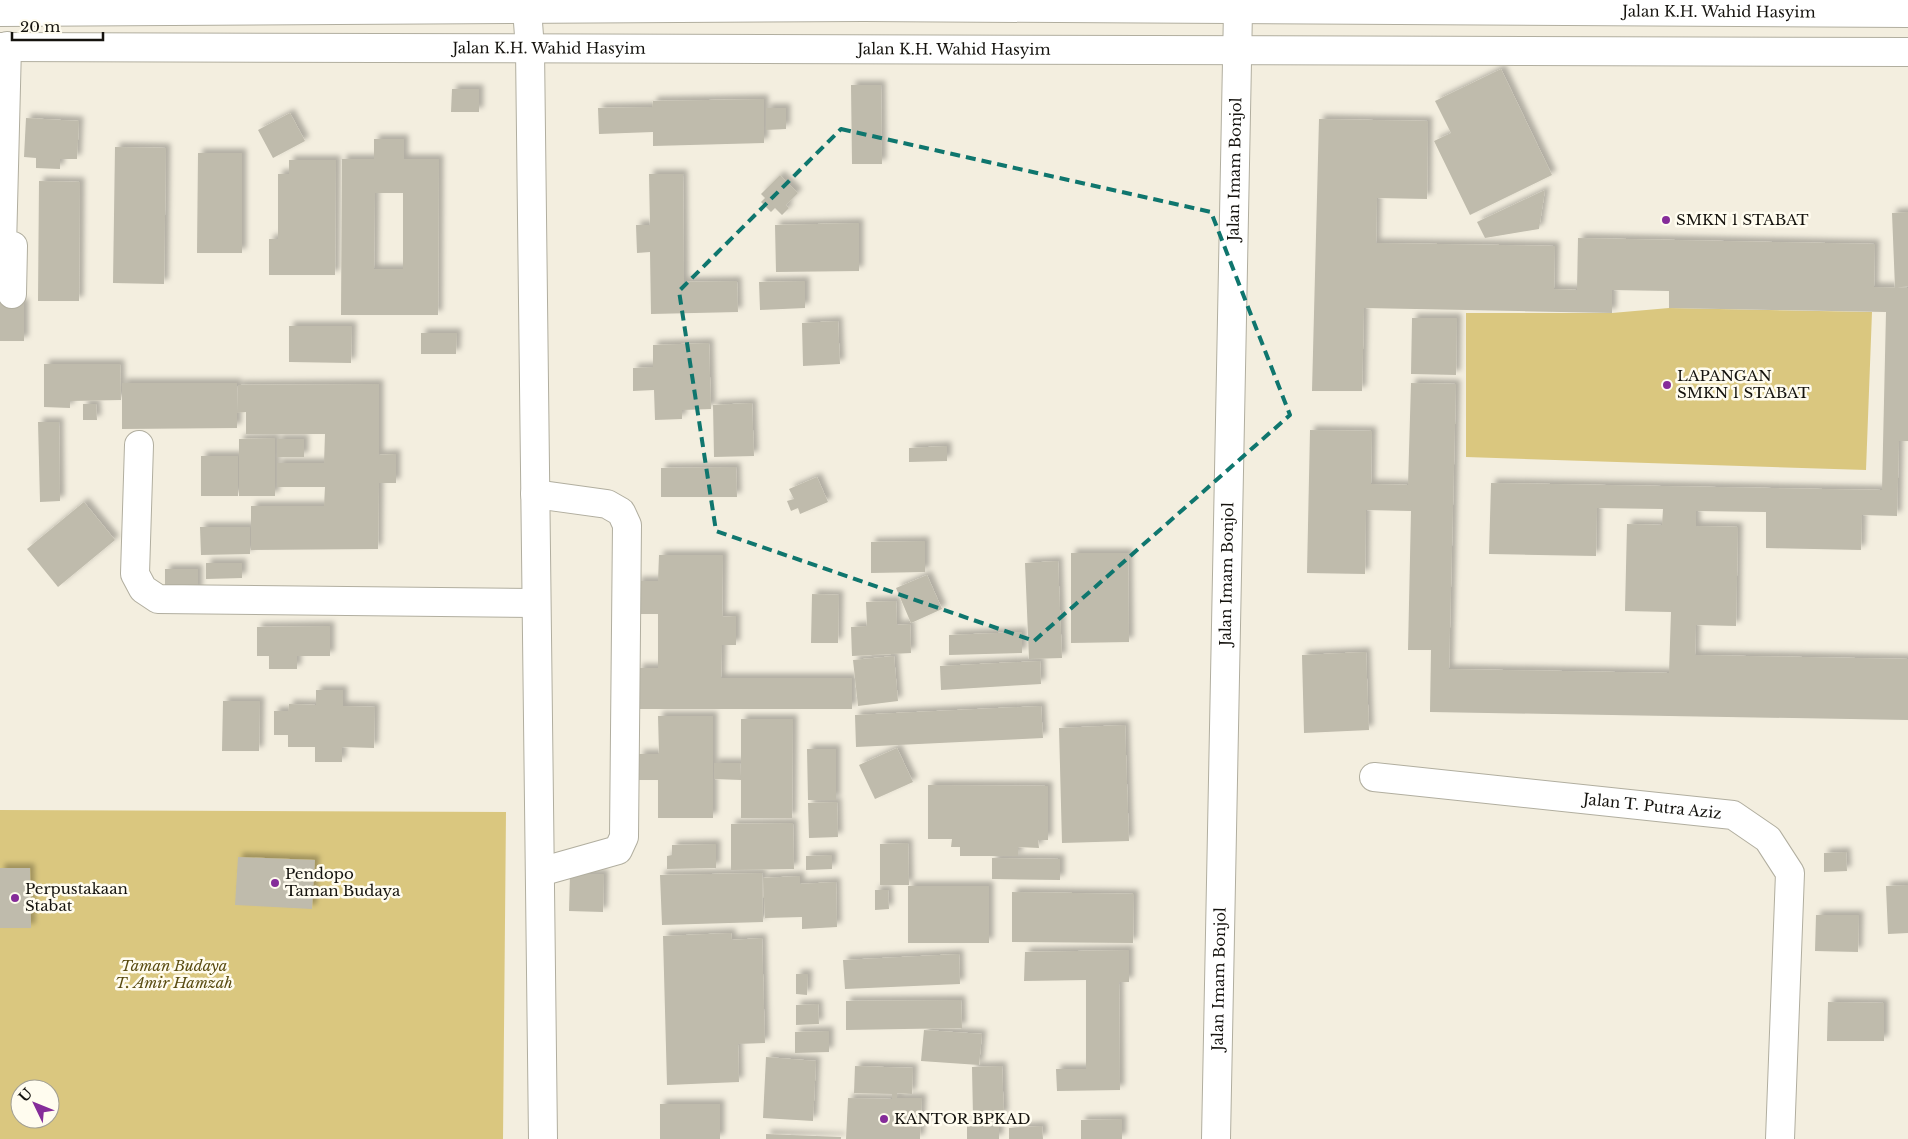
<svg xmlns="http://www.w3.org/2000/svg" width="1908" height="1139" font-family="'Libre Baskerville',serif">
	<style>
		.green { fill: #dac77f; fill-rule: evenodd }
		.building { fill: #bfbbac; fill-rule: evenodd; filter: url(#shadow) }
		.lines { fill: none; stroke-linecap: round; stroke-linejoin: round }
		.minor-casing { stroke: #b1ae9f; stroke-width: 30 }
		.minor { stroke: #fff; stroke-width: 28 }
		.marked { fill: none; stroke: #0f766e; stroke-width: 4; stroke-dasharray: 10 6; stroke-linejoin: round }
		.poi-dot { fill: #852c99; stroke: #fffcef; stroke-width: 2 }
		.labels { text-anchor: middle; stroke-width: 5; stroke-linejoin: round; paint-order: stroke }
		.street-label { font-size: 15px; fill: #15130e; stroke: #fffcef }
		.poi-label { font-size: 15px; fill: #15130e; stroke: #fffcef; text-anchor: start }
		.park-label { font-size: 15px; font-style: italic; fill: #5a4c12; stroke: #fffcef }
	</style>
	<defs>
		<filter id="shadow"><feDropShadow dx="4.5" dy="-4.5" stdDeviation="2.5" flood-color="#0004"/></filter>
	</defs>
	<rect width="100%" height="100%" fill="#f3eedf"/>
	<path class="green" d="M1669,308l203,4 -6,158 -400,-13v-144h146z
		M0,810l506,2 -3,327h-503zM20,1089h30v30h-30z"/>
	<path class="building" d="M1501,69l51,106 -82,40 -36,-74 17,-8 -16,-32z
		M851,85h30l1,79h-30z
		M452,89h27v23h-28z
		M764,99v44l-111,3v-14l-54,2 -1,-26 54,-1 1,-6z
		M766,108h20v21l-20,1z
		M290,113l15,28 -32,17 -15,-28z
		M26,118l53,3 -2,38h-17v10l-24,-1v-10l-12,-1z
		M1319,119l109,2 -1,78 -50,-1 -1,45 179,3 -1,43 23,1 1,-52 297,6 -1,43 34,1v153h-9l-2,75 -35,-1 -1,35 -95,-2v-36l-70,-1v15l42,1 -2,99 -40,-1 -1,30 213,4v61l-478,-8 1,-62h-23l3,-139 -45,-1 -1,64 -58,-1 3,-143 62,1 -1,53 37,1 3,-102 45,1 -7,285 220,4 2,-61 -46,-1 2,-87 35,1 1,-16 -66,-1 -1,48 -107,-2 2,-71 391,7 4,-178 -217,-4v-17l-57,-1v23l-248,-5 -2,83h-50z
		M374,139h30v20h35l-1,156h-97l1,-156h32zM375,193h28v76h-29z
		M115,147l51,1 -2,136 -51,-1z
		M198,153h44v100h-45z
		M289,160h47l-1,115h-66v-36h9v-65h11z
		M649,174h34l1,108 53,-1 1,31 -87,2 -1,-62 -13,1 -1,-28h14z
		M780,175l18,18 -12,12 3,3 -7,7 -7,-7 -4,4 -10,-10 4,-4 -4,-4z
		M39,181l41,1 -1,119h-41z
		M1545,190l-6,39 -54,9 -8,-16z
		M1908,212v74l-13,2 -3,-75z
		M859,223v48l-83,1 -1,-47z
		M805,281v27l-45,2 -1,-28z
		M0,303h24v38h-24z
		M1412,318h45l-1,57 -45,-1z
		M838,321l2,43 -37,2 -1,-43z
		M289,326h63l-1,37 -62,-1z
		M421,333h36l-1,21h-35z
		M709,343l2,66 -29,1v9l-27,1 -1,-30 -21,1v-23l20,-1v-22z
		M44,364h76l1,36 -51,1v7l-26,-1z
		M122,383h115v45l-115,1z
		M379,384v71l17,-1v29h-17l-1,66 -127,1v-44h73l1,-19h-48v-24h47l1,-29h-79v-22l-9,1 1,-28z
		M752,403l2,53 -40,1 -1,-52z
		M83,404h13l1,16h-14z
		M38,422h21l1,79 -20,1z
		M275,438v58h-36v-57z
		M277,439h27v18h-27z
		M947,446v15l-38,1v-14z
		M201,456h37v40h-37z
		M736,467l1,30h-76v-29z
		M817,477l11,25 -28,12 -2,-6 -7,3 -4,-10 7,-2 -5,-10z
		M84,502l31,38 -57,47 -31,-38z
		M200,527h50v27l-49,1z
		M925,541v31l-54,1v-31z
		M1071,553h57l1,89 -58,1z
		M659,555h64l-1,62 14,-1v29h-14l-1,33h131v31h-214v-41h20v-54h-22l1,-33h21z
		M1058,561l4,97 -33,1 -4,-96z
		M206,563h36v15l-36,1z
		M165,569h33v24l-33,1z
		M927,575l15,34 -31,14 -15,-35z
		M812,594l27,1 -1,48h-27z
		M896,601l1,24 13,-1 1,29 -59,3 -1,-29 16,-1 -1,-24z
		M330,626v30h-33v13h-28v-13h-12v-29z
		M1022,632v21l-73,2v-20z
		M1366,652l3,78 -65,3 -2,-78z
		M894,656l4,45 -40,5 -5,-46z
		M1040,661l1,23 -100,6 -1,-24z
		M316,690h27v16l32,1 -1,41 -32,-1v15h-27v-15h-27v-12h-14v-24h14l1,-7 27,1z
		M223,701h37l-1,50h-37z
		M1041,706l2,32 -187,9 -1,-32z
		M658,716h55v102h-55v-38h-20l1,-26h20z
		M741,719h52l-1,99h-51v-38l-27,-1v-16h26l1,13z
		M1125,725l4,116 -67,2 -3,-115z
		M897,748l16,34 -38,17 -16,-34z
		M807,749h29v51h-28z
		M928,785l120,1v54h-10l1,8 -21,-1v9h-58v-9h-9l1,-8h-24z
		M837,802l1,35 -29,1 -1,-35z
		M793,823l1,46 -63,1v-46z
		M908,843l1,42h-29v-41z
		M716,844v24l-49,1v-13l5,-1v-10z
		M1846,852l1,19 -23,1v-19z
		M832,855v14l-26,1v-14z
		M238,857l77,3 -3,49 -77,-4z
		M992,858l68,1v21l-68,-1z
		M0,868h30l1,60h-31z
		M762,873l1,49 -101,3 -2,-50z
		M570,874h34l-1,38 -34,-1z
		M800,876v8l36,-2 1,45 -35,2v-12l-37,1 -2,-40z
		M1908,885v48l-20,1 -2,-48z
		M908,886h81v57h-81z
		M875,890h13l1,19 -14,1z
		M1012,892l122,2 -1,49 -121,-1z
		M1816,915h43l-1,37 -43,-1z
		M731,933l1,7 30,-2 3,105 -27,1 1,38 -72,3 -4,-149z
		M1129,950v32h-10l1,108 -63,1 -1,-22h30v-89l-62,1 1,-29z
		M959,954l1,30 -115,5 -2,-29z
		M796,974h12l-1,21 -11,-1z
		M961,1000l1,28 -116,2v-29z
		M1828,1002l56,1v38h-57z
		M818,1004l1,20 -23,1v-20z
		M924,1030l58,4 -3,31 -58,-4z
		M829,1031v21l-34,1v-21z
		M766,1057l50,4 -3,60 -50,-3z
		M855,1066l58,2 -1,26 -15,-1v5h25l-2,41h-74l2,-41 44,1v-5l-38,-1z
		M1002,1066l2,50 -31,1 -1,-50z
		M660,1104h60v35h-60z
		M1122,1119v20h-41v-19z
		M967,1126h32v13h-32z
		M1042,1126l1,13h-34v-11z
		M766,1134l75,3v2h-75z"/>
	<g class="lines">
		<g class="minor-casing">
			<g id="minor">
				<path d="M527,9l3,40 13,1090"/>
				<path id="s1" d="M0,12l864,-5 1044,6"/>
				<path id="s2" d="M0,47l1908,5"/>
				<path d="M0,247l13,-1 -1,48"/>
				<path d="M2,247l5,-201"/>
				<path d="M139,445l-4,129 8,15 15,10 377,4"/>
				<path d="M535,494l72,10 14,8 6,13 -3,312 -6,13 -78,22"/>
				<path id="s3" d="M1374,777l359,38 35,24 22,34 -10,266"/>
				<path id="s4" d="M1216,1139l22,-1129"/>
			</g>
		</g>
		<use href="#minor" class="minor"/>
	</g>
	<path class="marked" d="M841,129l370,83 79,203 -256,226 -318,-110 -37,-240z"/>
	<g class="poi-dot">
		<circle cx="1666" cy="220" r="5"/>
		<circle cx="1667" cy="385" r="5"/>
		<circle cx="275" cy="883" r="5"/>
		<circle cx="15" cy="898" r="5"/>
		<circle cx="884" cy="1119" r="5"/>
	</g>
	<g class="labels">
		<g class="street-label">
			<text dy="5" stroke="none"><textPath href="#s1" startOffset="1719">Jalan K.H. Wahid Hasyim</textPath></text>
			<text dy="5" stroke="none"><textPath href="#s2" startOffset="549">Jalan K.H. Wahid Hasyim</textPath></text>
			<text dy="5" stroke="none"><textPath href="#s2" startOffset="954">Jalan K.H. Wahid Hasyim</textPath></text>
			<text dy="5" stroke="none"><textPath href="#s4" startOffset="970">Jalan Imam Bonjol</textPath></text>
			<text dy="5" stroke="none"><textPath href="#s4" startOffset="565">Jalan Imam Bonjol</textPath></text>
			<text dy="5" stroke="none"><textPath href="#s3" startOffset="280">Jalan T. Putra Aziz</textPath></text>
			<text dy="5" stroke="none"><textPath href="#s4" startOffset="160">Jalan Imam Bonjol</textPath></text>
		</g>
		<g class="poi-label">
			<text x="1676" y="225">SMKN 1 STABAT</text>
			<text x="1677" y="381">LAPANGAN<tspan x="1677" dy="17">SMKN 1 STABAT</tspan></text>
			<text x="285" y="879">Pendopo<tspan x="285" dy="17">Taman Budaya</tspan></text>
			<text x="25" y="894">Perpustakaan<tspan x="25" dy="17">Stabat</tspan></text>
			<text x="894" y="1124">KANTOR BPKAD</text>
		</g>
		<g class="park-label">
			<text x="174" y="971">Taman Budaya<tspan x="174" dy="17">T. Amir Hamzah</tspan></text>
		</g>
	</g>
	<g transform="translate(35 1104) rotate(313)"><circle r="24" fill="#fffcef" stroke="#a19f95"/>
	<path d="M0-4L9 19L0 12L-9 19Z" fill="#852c99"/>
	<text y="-8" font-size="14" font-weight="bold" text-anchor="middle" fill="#15130e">U</text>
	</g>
	<path d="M12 32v8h91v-8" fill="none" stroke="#15130e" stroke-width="2.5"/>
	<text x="20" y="32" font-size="15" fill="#15130e" stroke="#fffcef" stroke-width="4" paint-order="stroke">20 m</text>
</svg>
